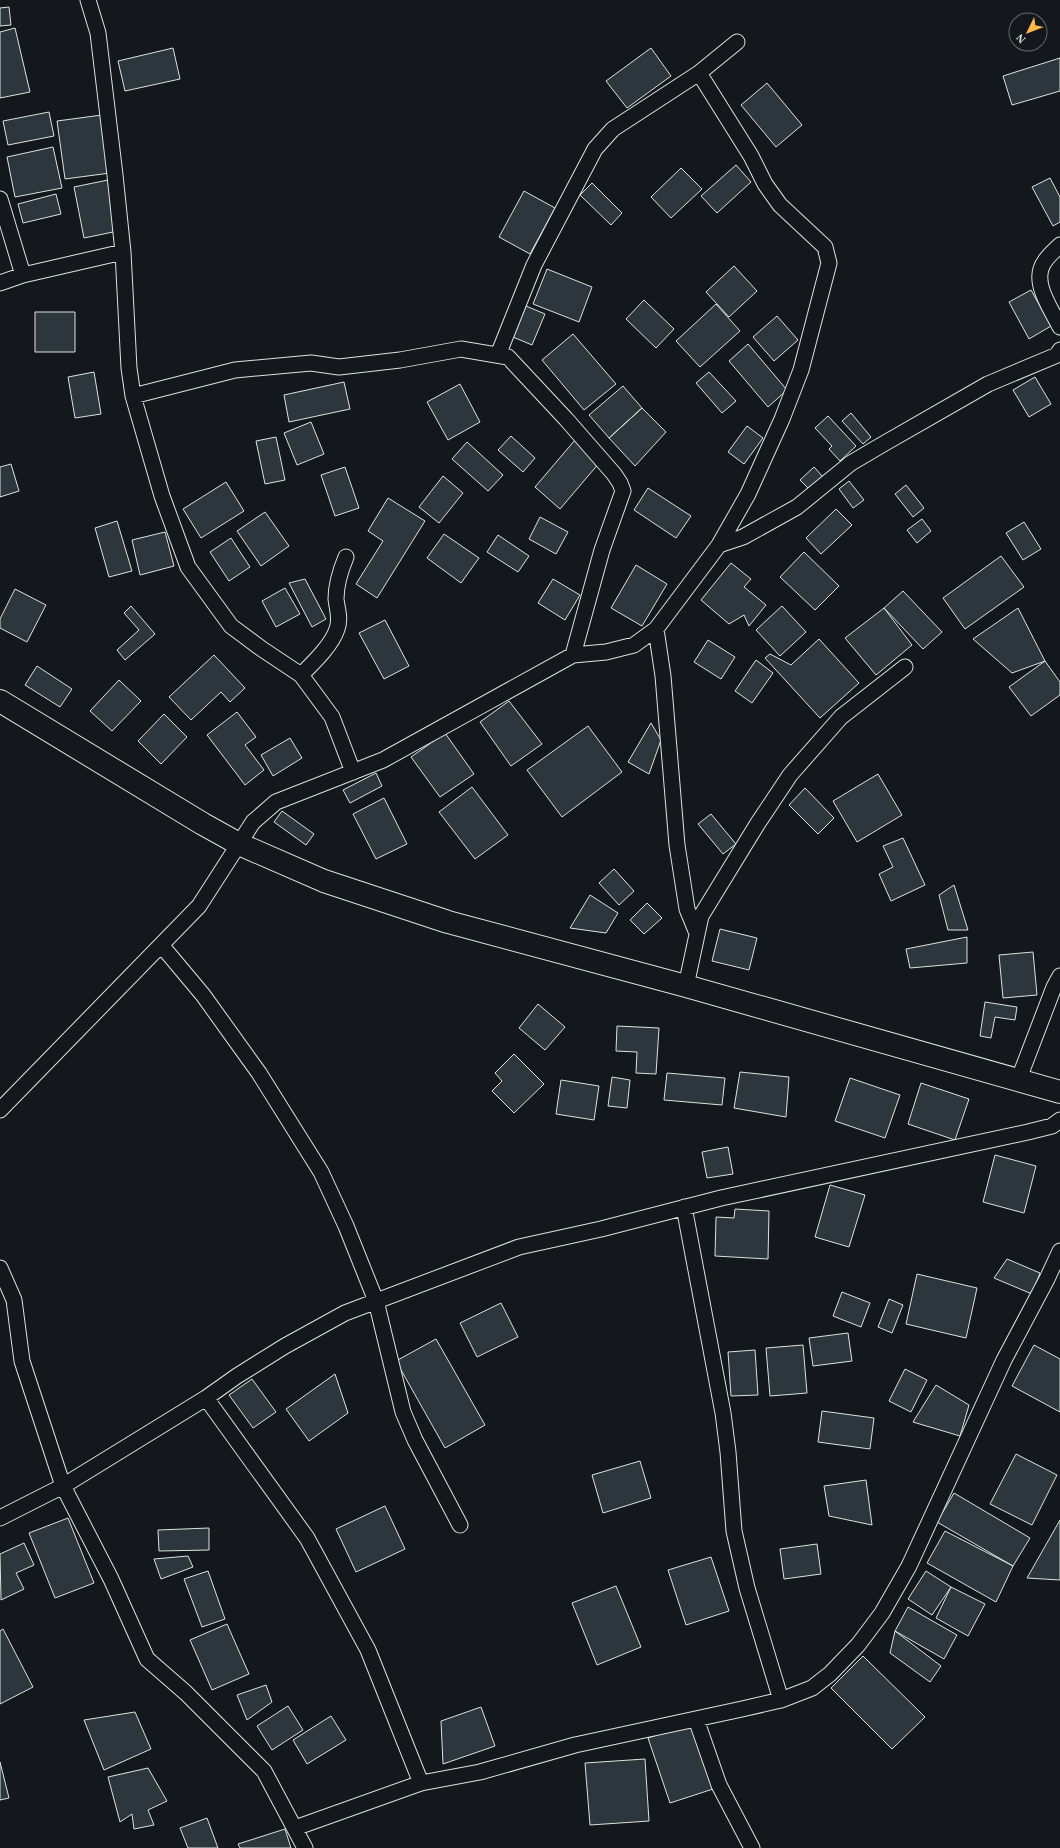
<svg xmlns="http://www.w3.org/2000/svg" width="1060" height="1848" font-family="'Times New Roman',serif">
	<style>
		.building { fill: #2c363c; stroke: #d8e6dc }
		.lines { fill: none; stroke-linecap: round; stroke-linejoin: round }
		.street-casing { stroke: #d8e6dc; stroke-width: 17 }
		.primary-casing { stroke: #d8e6dc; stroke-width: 24 }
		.street { stroke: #14181c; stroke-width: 15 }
		.primary { stroke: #14181c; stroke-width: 22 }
	</style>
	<rect width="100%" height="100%" fill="#14181c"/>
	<path class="building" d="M9,7l2,18 -11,1v-18z
		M15,28l15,64 -30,6v-66z
		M173,48l7,31 -55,12 -7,-30z
		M651,48l20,28 -44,32 -21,-27z
		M1060,58v33l-48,14 -9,-29z
		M767,83l35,42 -26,22 -35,-42z
		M49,112l5,24 -46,9 -5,-24z
		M102,115l8,58 -45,6 -8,-58z
		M53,147l9,41 -47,9 -8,-40z
		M736,165l15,17 -34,31 -16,-17z
		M681,168l21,21 -31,29 -20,-21z
		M1050,178l10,19v25l-7,4 -21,-39z
		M108,180l10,51 -34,7 -10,-51z
		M592,183l30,30 -11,12 -31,-30z
		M524,191l31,17 -25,46 -31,-17z
		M56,194l5,20 -38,9 -5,-19z
		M734,266l23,25 -28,26 -23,-25z
		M547,269l45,18 -13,35 -46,-18z
		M1031,290l20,36 -22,13 -20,-37z
		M644,300l30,29 -18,19 -30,-29z
		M716,304l24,27 -40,36 -24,-26z
		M526,306l19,8 -13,31 -19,-8z
		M35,312h40v40h-40z
		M777,316l21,24 -24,21 -21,-24z
		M573,334l43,50 -32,26 -42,-50z
		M748,344l39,46 -19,17 -39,-46z
		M94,372l7,42 -26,4 -7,-41z
		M709,372l27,29 -14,12 -26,-30z
		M1035,377l16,27 -22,13 -16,-27z
		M344,382l6,27 -61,13 -5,-27z
		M460,384l20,38 -32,18 -21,-38z
		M623,386l19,22 -33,30 -20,-23z
		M642,408l24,24 -31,34 -26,-28z
		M851,413l20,24 -8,7 -21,-23z
		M828,416l28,30 -16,15 -11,-12 3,-3 -17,-18z
		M311,422l13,32 -27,11 -13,-32z
		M747,426l16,12 -19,26 -16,-12z
		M511,436l24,22 -12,14 -25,-22z
		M276,437l9,43 -20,4 -9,-43z
		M575,440l25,22 -40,47 -25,-22z
		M467,442l36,33 -15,16 -36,-32z
		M11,464l8,27 -19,6v-30z
		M345,467l14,41 -24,8 -14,-41z
		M814,467l9,10 -14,12 -9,-9z
		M443,476l20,17 -24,30 -20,-16z
		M849,481l15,19 -11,8 -14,-19z
		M226,482l18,29 -43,27 -18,-29z
		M906,485l18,23 -11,9 -18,-23z
		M648,488l43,28 -15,22 -42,-28z
		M388,498l37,23 -48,77 -21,-14 27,-43 -15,-10z
		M836,509l16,16 -31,29 -15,-16z
		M265,512l24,34 -28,20 -24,-35z
		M540,517l28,15 -12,22 -27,-15z
		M922,519l9,12 -14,12 -10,-13z
		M117,521l15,50 -23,6 -14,-49z
		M1024,522l17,27 -18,11 -17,-27z
		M165,532l9,34 -34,9 -8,-35z
		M444,534l35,24 -18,25 -34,-25z
		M498,535l31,21 -11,16 -31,-20z
		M231,538l19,29 -21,14 -19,-29z
		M804,552l35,34 -24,24 -35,-33z
		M1001,556l23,31 -59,42 -22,-31z
		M731,563l20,16 -7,8 22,18 -17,21 -5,-11 -15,9 -28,-24z
		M636,565l31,19 -25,42 -31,-18z
		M305,579l21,40 -14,8 -23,-44z
		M553,579l27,16 -15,25 -27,-17z
		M285,588l15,26 -24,13 -14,-26z
		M15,589l31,16 -19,37 -27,-14v-9z
		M903,591l39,41 -19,17 -39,-41z
		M131,606l24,28 -30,26 -8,-10 22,-20 -15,-17z
		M782,606l24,26 -26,24 -24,-26z
		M884,608l28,37 -36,30 -31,-37z
		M1018,608l27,53 -33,12 -39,-34z
		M385,620l24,46 -25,13 -25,-46z
		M819,639l40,44 -39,35 -55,-60 5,-4 21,11z
		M708,640l27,17 -14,22 -27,-17z
		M214,655l31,33 -15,14 -9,-10 -30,28 -22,-23z
		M756,660l17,13 -21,30 -17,-12z
		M1045,661l15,21v13l-29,21 -22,-29z
		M37,666l35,23 -12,18 -35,-22z
		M119,680l22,21 -29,30 -22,-20z
		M509,701l33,43 -31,22 -31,-44z
		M237,712l19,25 -11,8 19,25 -19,15 -38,-50z
		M164,714l23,23 -26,27 -23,-23z
		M651,723l10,17 -12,34 -21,-12z
		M588,726l34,46 -60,45 -35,-47z
		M445,733l29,41 -34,23 -29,-40z
		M290,738l12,20 -29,18 -12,-21z
		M376,773l6,13 -32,17 -7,-13z
		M878,774l24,41 -45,27 -24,-41z
		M472,787l36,48 -33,24 -36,-47z
		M805,788l29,30 -16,16 -29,-29z
		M384,798l23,46 -31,15 -23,-45z
		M282,811l32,23 -8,11 -32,-23z
		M711,814l25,30 -13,10 -25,-30z
		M903,838l22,47 -34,16 -12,-27 14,-7 -10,-21z
		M614,869l20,22 -15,14 -20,-22z
		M954,885l14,45h-20l-9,-35z
		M590,895l28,18 -12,20 -36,-5z
		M647,903l15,15 -18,16 -14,-14z
		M720,929l37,9 -8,32 -37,-9z
		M967,937v26l-57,5 -4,-19z
		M1033,952l4,43 -34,3 -4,-43z
		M985,1002l32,5 -2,13 -20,-3 -4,21 -11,-2z
		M538,1004l27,23 -20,23 -26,-22z
		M617,1026l42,2 -3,46 -20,-1 1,-21 -21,-1z
		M514,1054l30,30 -30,29 -22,-22 10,-10 -7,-8z
		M740,1072l49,5 -3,40 -52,-9z
		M667,1073l58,5 -3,27 -58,-5z
		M612,1077l18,3 -3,28 -19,-2z
		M850,1078l50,17 -15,43 -50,-17z
		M561,1080l38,6 -5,34 -38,-6z
		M921,1083l48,16 -14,41 -47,-16z
		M728,1147l5,27 -26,4 -5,-26z
		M995,1155l41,11 -12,47 -41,-11z
		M830,1185l35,10 -16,52 -34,-10z
		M735,1209l34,2 -1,48 -53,-3 1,-39 18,1z
		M1007,1259l33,14 -8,21 -38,-16z
		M917,1274l60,14 -11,50 -60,-14z
		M842,1292l28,11 -9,24 -28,-11z
		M889,1299l14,6 -11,28 -14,-6z
		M501,1303l17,34 -41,20 -17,-34z
		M848,1333l4,28 -39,5 -4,-28z
		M436,1339l49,86 -40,23 -49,-87z
		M803,1345l4,48 -37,3 -4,-48z
		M1034,1345l26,14v53l-48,-26z
		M755,1350l3,45 -27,1 -3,-44z
		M905,1369l22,11 -16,32 -22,-11z
		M335,1374l13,39 -39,28 -23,-32z
		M252,1379l24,33 -23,16 -24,-33z
		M936,1385l33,20 -9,31 -47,-14z
		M822,1411l52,7 -4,31 -52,-7z
		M1016,1454l41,21 -25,50 -42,-21z
		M640,1461l11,37 -48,15 -11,-38z
		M866,1480l6,45 -43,-9 -5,-30z
		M954,1493l76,45 -17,28 -76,-44z
		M385,1506l20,43 -49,23 -20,-43z
		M68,1518l26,65 -39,15 -26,-65z
		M1060,1520v60l-33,-2z
		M209,1528v22l-50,1 -1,-21z
		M945,1531l68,35 -17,36 -69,-39z
		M24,1543l10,22 -18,8 8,16 -23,11 -1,-46z
		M817,1544l4,30 -37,5 -4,-30z
		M188,1556l5,11 -32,12 -7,-20z
		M711,1557l18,54 -43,14 -18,-55z
		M208,1571l17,48 -23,8 -18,-48z
		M926,1571l25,16 -19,28 -24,-16z
		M616,1586l25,61 -44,18 -25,-62z
		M951,1587l34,17 -17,32 -32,-18z
		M908,1607l49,28 -13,24 -49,-28z
		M227,1624l22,50 -37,16 -22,-50z
		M3,1629l30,58 -33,17v-73z
		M895,1631l46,35 -11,16 -40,-29z
		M863,1656l62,61 -33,32 -61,-61z
		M266,1685l6,17 -25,18 -10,-25z
		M288,1706l15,24 -31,20 -15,-24z
		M481,1707l14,39 -52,18 -2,-43z
		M135,1712l16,37 -47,21 -20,-50z
		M331,1716l15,24 -39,24 -14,-24z
		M691,1724l22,65 -43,14 -22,-65z
		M645,1759l4,62 -59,4 -5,-62z
		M0,1762l9,36 -9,2z
		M148,1768l19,33 -19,9 6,15 -20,4 -2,-15 -12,8 -12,-45z
		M207,1818l11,30h-30l-8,-20z
		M285,1829l6,19h-51l-2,-4z"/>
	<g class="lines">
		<g class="street-casing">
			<path id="street" d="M88,0l10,33 17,142 8,77 6,116 4,28 29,100 26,71 43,59 31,23 39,26 31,42 21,55
				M0,199l23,76
				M1060,245c-5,5 -11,10 -15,16 -15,20 6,47 15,66
				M0,283l23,-8 100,-23
				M498,355l36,-90 61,-116 18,-20 86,-56 38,-31
				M133,396l102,-26 76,-7 28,4 61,-7 61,-11 47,8 58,62 48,55 6,9 3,8 -21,59 -29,105
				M719,545l24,-8 54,-30 54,-44 34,-20 103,-59 69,-29 3,-5
				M656,629l7,47 14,169 10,64 9,22
				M301,675c12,-12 31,-30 36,-46 4,-11 0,-20 -1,-30 0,-14 5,-30 10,-42
				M162,946l41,49 56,78 62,99 25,54 30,75 27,111 12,28 45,85
				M686,986l15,-70 57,-93 32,-48 51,-58 64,-50
				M1018,1081l36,-94 6,-11
				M0,1110l199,-204 54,-84 23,-20 107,-42 190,-105 33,-3 28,-7 22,-16 63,-84 29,-51 34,-75 19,-49 28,-107 -4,-16 -45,-42 -15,-21 -14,-28 -52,-83
				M684,1207l39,206 5,39 6,79 13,57 34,112
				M0,1268l14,32 8,61 41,125 48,93 36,80 39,34 78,78 41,77
				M206,1398l101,140 61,112 53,133
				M0,1518l63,-32 143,-88 31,-22 48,-30 60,-33 174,-66 82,-18 120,-31 307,-66 24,-6 8,-6
				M696,1719l23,66 33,63
				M295,1828l126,-45 59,-11 95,-27 167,-36 39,-9 31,-12 18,-14 28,-29 24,-32 27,-47 95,-206 43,-81 13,-28"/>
		</g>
		<g class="primary-casing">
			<path id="primary" d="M0,701l203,123 36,20 85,37 124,41 238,64 374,106"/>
		</g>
		<use href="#street" class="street"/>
		<use href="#primary" class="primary"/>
	</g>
	<g transform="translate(1028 32) rotate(227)"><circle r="19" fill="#14181c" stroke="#626a69"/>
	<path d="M0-3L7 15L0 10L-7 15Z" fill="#ffb74d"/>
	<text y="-6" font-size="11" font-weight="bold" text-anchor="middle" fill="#d8e6dc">N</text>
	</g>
</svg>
